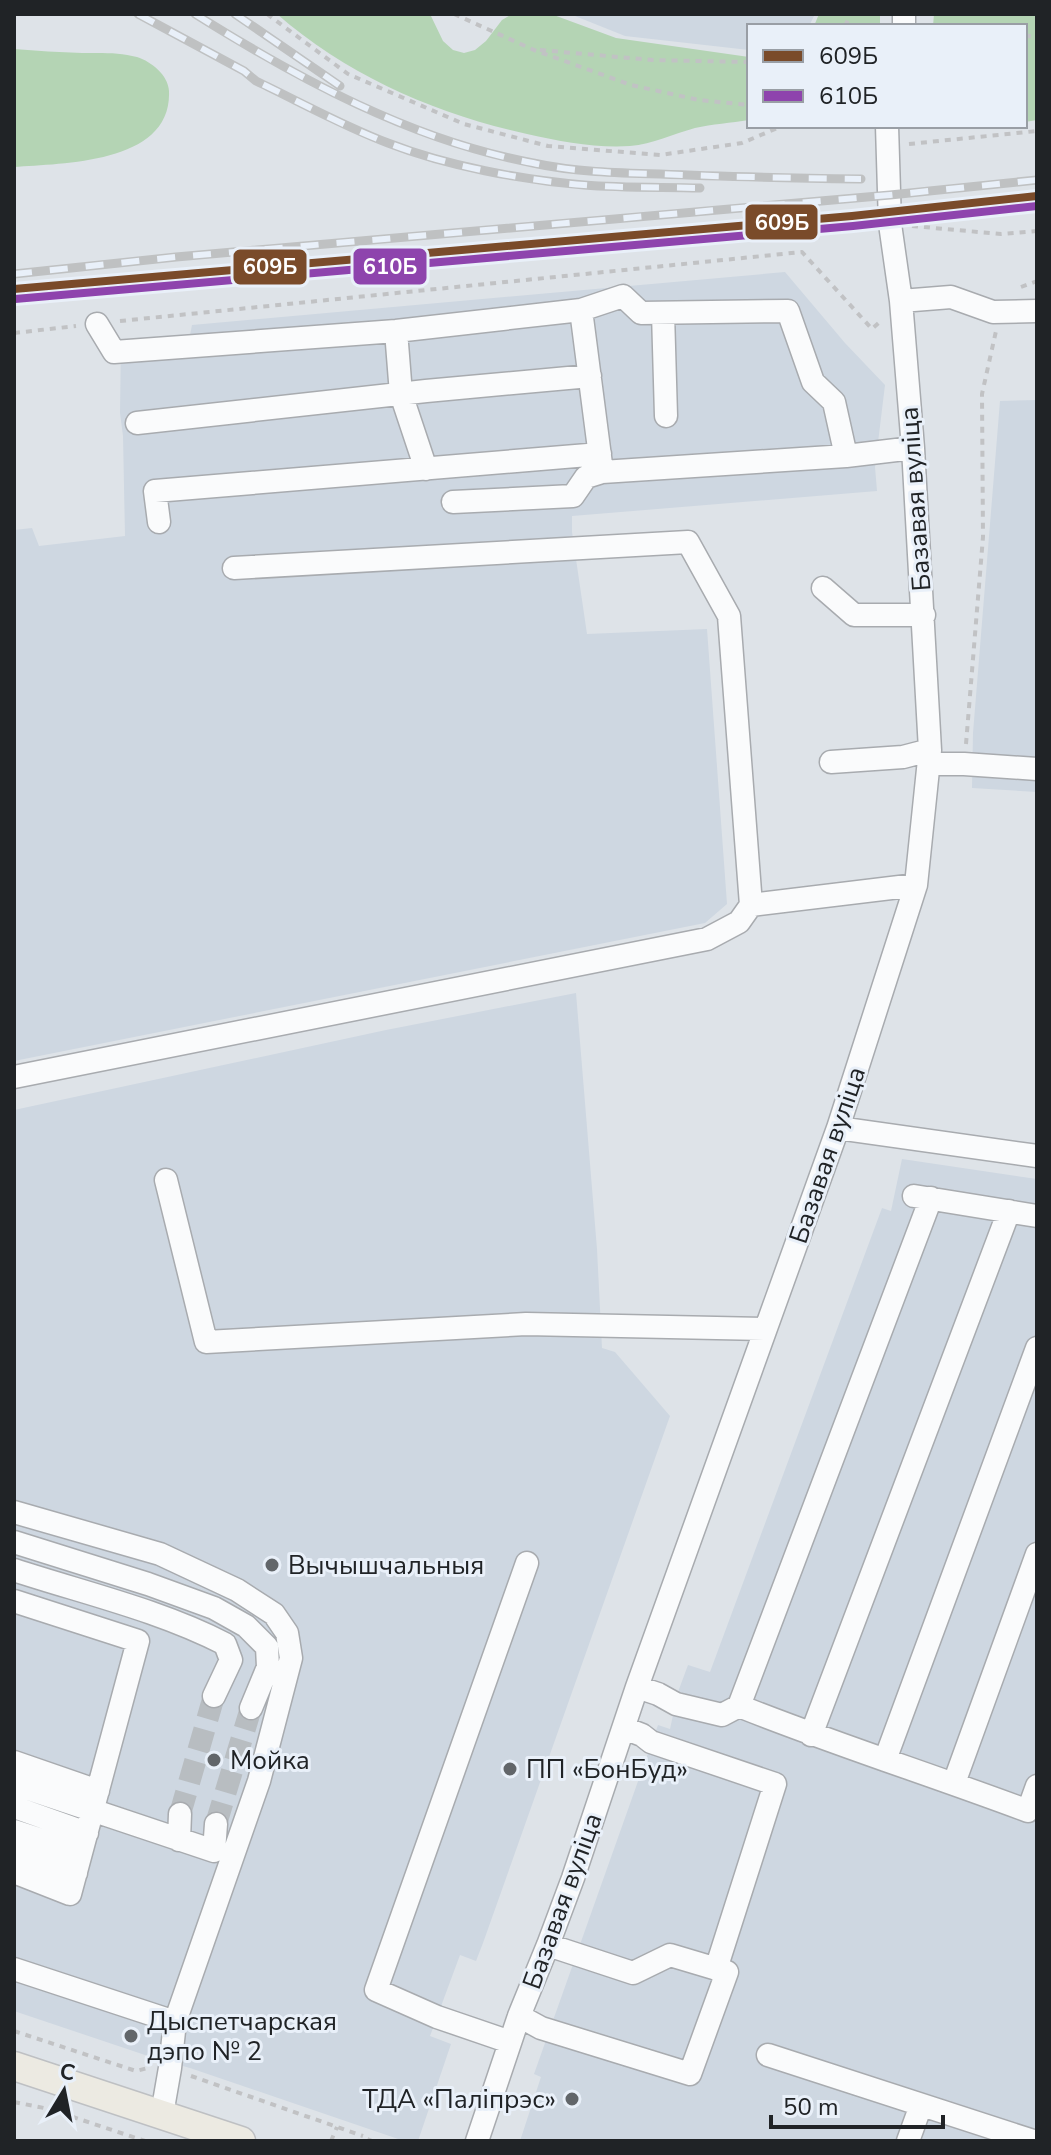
<svg xmlns="http://www.w3.org/2000/svg" width="1051" height="2155" font-family="'Nunito Sans',sans-serif">
	<style>
		.built { fill: #ced7e1 }
		.green { fill: #b4d4b4 }
		.lines { fill: none; stroke-linecap: round; stroke-linejoin: round }
		.minor-tunnel { stroke: #b8bdc1; stroke-width: 22; stroke-dasharray: 22 11; stroke-linecap: butt }
		.minor-casing { stroke: #a8abaf; stroke-width: 25 }
		.major-casing { stroke: #bec0c3; stroke-width: 31 }
		.path { stroke: #c1c2c4; stroke-width: 4; stroke-dasharray: 6 6; stroke-linecap: butt }
		.minor { stroke: #fafbfc; stroke-width: 22 }
		.major { stroke: #eceae2; stroke-width: 28 }
		.rail-casing { stroke: #bfc1c2; stroke-width: 9 }
		.rail { stroke: #e9f0f9; stroke-width: 6; stroke-dasharray: 18; stroke-linecap: butt }
		.rail-1-casing { stroke: #e9f0f9; stroke-width: 14 }
		.rail-2-casing { stroke: #e9f0f9; stroke-width: 14 }
		.rail-1 { stroke: #7a4b2a; stroke-width: 8 }
		.rail-2 { stroke: #8e44ad; stroke-width: 8 }
		.poi-dot { fill: #62666a; stroke: #e9f0f9; stroke-width: 3 }
		.labels { text-anchor: middle; stroke-width: 6; stroke-linejoin: round; paint-order: stroke }
		.street-label { font-size: 26px; fill: #202326; stroke: #e9f0f9 }
		.poi-label { font-size: 26px; fill: #202326; stroke: #e9f0f9; text-anchor: start }
		.line-badge { stroke: #e9f0f9; stroke-width: 3 }
		.badge-label { font-size: 22px; text-anchor: middle; font-weight: bold; fill: #fff }
	</style>
	<rect width="100%" height="100%" fill="#dee3e8"/>
	<path class="built" d="M570,14h245l-6,12h-60v24l-124,-14z
		M785,272l60,71 40,42 -10,82 2,24 -305,25v16l15,102 120,-5 20,275 -22,19 -691,138v-531l18,-2 7,18 86,-10 -2,-100 -3,-23 1,-72 69,-6 2,-10z
		M1037,400v392l-65,-4 1,-55 27,-332z
		M576,993l21,256 5,99 13,4 55,64 -187,527 -7,18 -16,-6 -30,81 21,8 -33,97h-14l-214,-73 -36,-10 -140,-47v-901l372,-80z
		M902,1159l135,20v962h-517l21,-64 -7,-3 124,-349 12,4 8,-37 10,-27 22,7 172,-464 9,3z"/>
	<path class="green" d="M277,14h153l13,27 10,9 11,3 11,-3 11,-9 16,-21 10,-6h39l65,24 133,19v63c-18,3 -37,4 -54,8 -22,6 -42,16 -65,18 -35,2 -68,-4 -103,-12 -91,-20 -179,-58 -250,-120z
		M819,14h61v12h-66z
		M934,14h103v106l-12,2v-96h-92z
		M14,49c23,2 45,3 68,4 18,0 37,-1 55,4 15,5 31,18 32,34 3,73 -106,72 -155,76z"/>
	<g class="lines">
		<path class="minor-tunnel" d="M180,1814l34,-118
			M216,1824l35,-116"/>
		<g class="minor-casing">
			<path id="minor" d="M904,26v-12
				M901,301l50,-4 42,15 44,-1
				M581,310l42,-14 18,17 147,-2 25,71 21,20 12,54
				M663,313l3,103
				M97,324l17,28 282,-21 185,-21 21,162 244,-16 67,-8
				M396,331l5,63 25,75
				M137,423l289,-32 164,-15
				M453,502l120,-6 13,-19 16,-5
				M159,522l-4,-31 445,-37
				M234,568l454,-26 41,74 22,289
				M823,588l31,27h70
				M831,762l72,-5 27,-7
				M930,764h34l73,5
				M14,1077l693,-138 32,-17 12,-17 165,-20
				M838,1128l199,28
				M166,1180l40,162 320,-18 239,5
				M914,1196l123,20
				M14,1512l146,42 77,36 37,24 13,19 4,25 -32,123 -84,241 -5,46 -8,46
				M14,1542l134,42 66,24 32,18 21,21 1,20 -17,41
				M14,1570c70,23 145,40 211,74l6,16 -17,36
				M14,1601l124,40 -68,253 -56,-22
				M637,1687l21,7 18,10 46,11 17,-9c95,38 193,69 289,105l9,-25
				M739,1706l192,-508
				M624,1728l18,7 9,7 124,42 -59,185
				M811,1735l198,-524
				M885,1760l152,-412
				M14,1762l84,29
				M954,1783l83,-229
				M14,1784l200,67 2,-27
				M14,1807l73,26
				M14,1831l67,22
				M179,1840l1,-26
				M14,1851l62,22
				M14,1969l161,53
				M519,2016l22,12 149,46 37,-102 -57,-17 -37,18 -85,-28
				M510,2042l-73,-25 -61,-27 151,-427
				M768,2055l265,86
				M477,2141l42,-125 29,-71 25,-67 64,-191 201,-559 78,-243 14,-135 -17,-302 -12,-147 -11,-77 -3,-98
				M908,2141l13,-36"/>
		</g>
		<g class="major-casing">
			<path id="major" d="M14,2066l227,75"/>
		</g>
		<path class="path" d="M267,14l81,60 116,50 84,22 112,9 82,-12 40,-17
			M454,14l80,36 97,35 68,15 50,5
			M845,26l6,-12
			M1025,35l12,3
			M540,50l112,10 97,2
			M909,144l128,-13
			M912,226l89,8 36,-3
			M1021,287l16,-6
			M120,321l682,-69 70,77 10,-9
			M14,333l62,-7
			M966,744l17,-207 -1,-143 14,-63
			M14,2031l122,40 12,-3
			M191,2076l172,60
			M14,2102l35,7 96,32
			M331,2141l6,-14
			M369,2141l1,-3"/>
		<use href="#minor" class="minor"/>
		<use href="#major" class="major"/>
		<g class="rail-casing">
			<path id="rail" d="M138,14l106,57 12,10c44,21 87,45 132,62 59,23 134,37 196,42 38,3 77,2 116,3
				M195,14c104,65 216,126 338,149 41,9 84,10 127,11 67,3 134,4 201,5
				M235,14l105,72
				M927,208l110,-7
				M747,218l105,-2
				M14,274l162,-17 714,-62 147,-15"/>
		</g>
		<use href="#rail" class="rail"/>
		<g class="rail-1-casing">
			<path id="rail-1" d="M14,289l838,-73 185,-20"/>
		</g>
		<g class="rail-2-casing">
			<path id="rail-2" d="M15,299l838,-73 184,-20"/>
		</g>
		<use href="#rail-1" class="rail-1"/>
		<use href="#rail-2" class="rail-2"/>
	</g>
	<g class="poi-dot">
		<circle cx="272" cy="1565" r="8"/>
		<circle cx="214" cy="1760" r="8"/>
		<circle cx="510" cy="1769" r="8"/>
		<circle cx="131" cy="2036" r="8"/>
		<circle cx="572" cy="2099" r="8"/>
	</g>
	<g class="labels">
		<g class="street-label">
			<text transform="translate(915 499) rotate(-94)" y="9">Базавая вуліца</text>
			<text transform="translate(827 1155) rotate(-71)" y="9">Базавая вуліца</text>
			<text transform="translate(562 1901) rotate(-70)" y="9">Базавая вуліца</text>
		</g>
		<g class="poi-label">
			<text x="288" y="1574">Вычышчальныя</text>
			<text x="230" y="1769">Мойка</text>
			<text x="526" y="1778">ПП «БонБуд»</text>
			<text x="147" y="2030">Дыспетчарская<tspan x="147" dy="30">дэпо № 2</tspan></text>
			<text x="556" y="2108" text-anchor="end">ТДА «Паліпрэс»</text>
		</g>
	</g>
	<g class="line-badge">
		<rect x="744" y="203" width="75" height="38" rx="8" fill="#7a4b2a"/>
		<rect x="352" y="247" width="76" height="39" rx="8" fill="#8e44ad"/>
		<rect x="232" y="248" width="76" height="38" rx="8" fill="#7a4b2a"/>
	</g>
	<g class="badge-label">
		<text x="782" y="230">609Б</text>
		<text x="390" y="274">610Б</text>
		<text x="270" y="274">609Б</text>
	</g>
	<rect width="1051" height="2155" fill="none" stroke="#202326" stroke-width="32"/>
	<rect x="747" y="24" width="280" height="104" fill="#e9f0f9" stroke="#999ea5" stroke-width="2"/>
	<rect x="763" y="50" width="40" height="12" fill="#7a4b2a" stroke="#999ea5" stroke-width="2"/>
	<text x="819" y="64" font-size="24" fill="#202326">609Б</text>
	<rect x="763" y="90" width="40" height="12" fill="#8e44ad" stroke="#999ea5" stroke-width="2"/>
	<text x="819" y="104" font-size="24" fill="#202326">610Б</text>
	<g transform="translate(64 2091) rotate(10)" stroke="#e9f0f9" stroke-width="6" paint-order="stroke">
	<path d="M0-6L14 30L0 20L-14 30Z" fill="#202326"/>
	<text y="-12" font-size="22" font-weight="bold" text-anchor="middle" fill="#202326">С</text>
	</g>
	<path d="M771 2115v12h172v-12" fill="none" stroke="#202326" stroke-width="4"/>
	<text x="783" y="2115" font-size="24" fill="#202326" stroke="#e9f0f9" stroke-width="6" paint-order="stroke">50 m</text>
</svg>
